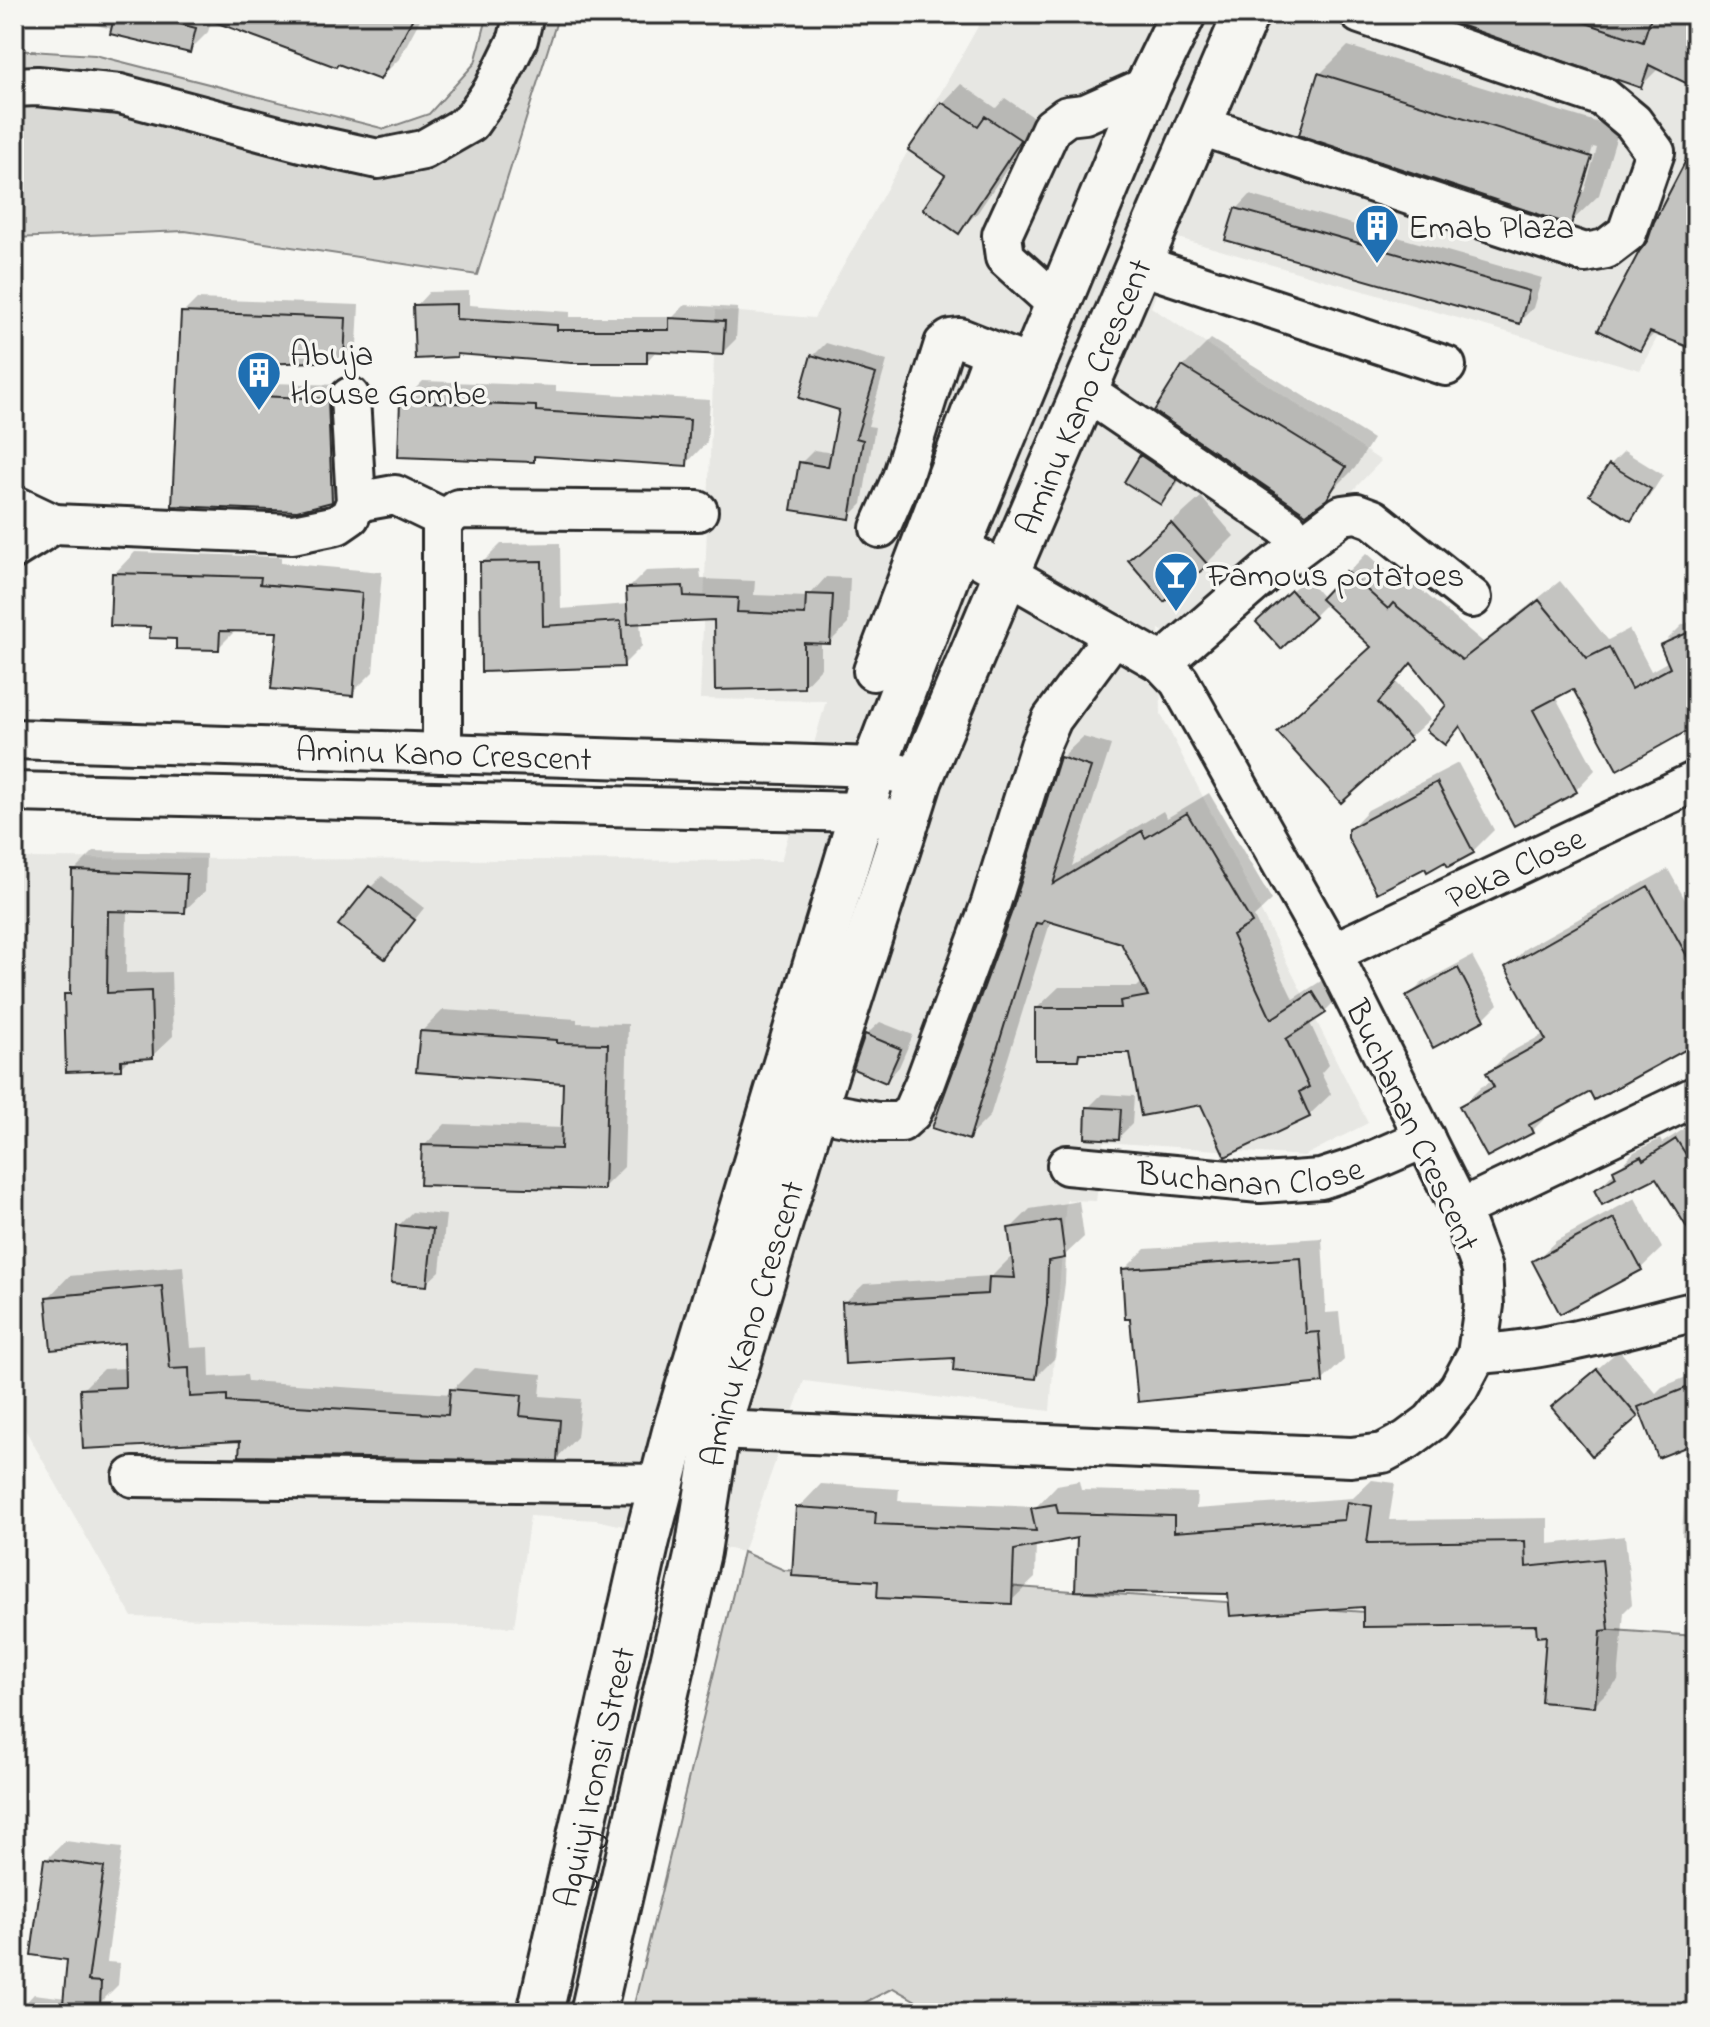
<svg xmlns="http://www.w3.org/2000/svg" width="1710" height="2027" font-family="'Indie Flower',sans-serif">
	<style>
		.built { fill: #e7e7e3 }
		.green { fill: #d9d9d5; stroke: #828280; stroke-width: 2 }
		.shadow { fill: #0003; fill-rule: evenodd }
		.building { fill: #c3c3c0; stroke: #2b2b2b; stroke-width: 2 }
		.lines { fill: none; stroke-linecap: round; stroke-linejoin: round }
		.minor-casing { stroke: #2b2b2b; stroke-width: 44 }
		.major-casing { stroke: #2b2b2b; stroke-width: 50 }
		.minor { stroke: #f6f6f2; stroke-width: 38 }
		.major { stroke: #f6f6f2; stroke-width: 44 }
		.labels { text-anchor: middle; stroke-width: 7; stroke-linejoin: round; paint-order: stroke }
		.poi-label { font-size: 34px; fill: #2b2b2b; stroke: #f6f6f2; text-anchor: start }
		.street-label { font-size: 34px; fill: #2b2b2b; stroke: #f6f6f2 }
	</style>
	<rect width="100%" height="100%" fill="#f6f6f2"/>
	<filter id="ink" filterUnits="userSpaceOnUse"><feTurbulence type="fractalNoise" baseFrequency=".0125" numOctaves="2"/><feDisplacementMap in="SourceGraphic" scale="16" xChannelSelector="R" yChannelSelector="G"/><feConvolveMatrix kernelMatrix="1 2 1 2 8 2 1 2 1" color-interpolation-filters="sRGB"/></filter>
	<g filter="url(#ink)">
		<path class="built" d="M985,14h711v250l-56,106 -462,-132 -27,69 230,154 -184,192 -38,-24 2,85 207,409 -64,33 -200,-14 -8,59 -30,-1 -16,211 -246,-30 -61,171 -147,-32 -66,-4 -16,111 -382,-10 -118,-207v-552l767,3 45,-160 -126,-2 16,-389 98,8z"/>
		<path class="green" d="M488,14h71l-82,261 -292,-44 -171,7v-188l81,5 290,74 44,-15 46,-51z
			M743,1552l41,18 912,66v377h-759l-44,-25 -48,25h-213z"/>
		<path class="shadow" d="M58,14h365l-24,45 -19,19 -168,-59 -4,13 -19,19z
			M1433,14h263v72l-37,-18 -18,18z
			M1348,46l271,83 -20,66 -29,28 -250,-149zM1593,147l4,1 -13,44h-5z
			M961,84l35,24 9,-10 34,23 -61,91 -19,19 -11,-56 -37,-25 32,-47z
			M1696,145v203l-40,-16 -16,16 10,-107z
			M1250,195l292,83 -9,30 -14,14 -282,-113z
			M469,291v14l101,7v5h103l12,-12 53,3 -2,31 -14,14 -64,-4 -11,12 -188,-9 -3,3 -40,-49 13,-14z
			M197,299l162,6 -2,40 -14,14 -71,2v22l69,2 4,101 -14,14 -148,-187z
			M1211,339l162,100 -18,29 -29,29 -143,-130z
			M826,343l61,18 -19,65 7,1 -13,77 -13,13 -48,-54 13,-13 19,3 8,-44 -28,-53z
			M423,381l133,5v5l154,9 -3,42 -21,22 -148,-10 -5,6 -131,-58z
			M1156,443l33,22 -15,24 -13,13 -35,-21 16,-25z
			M1624,451l39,24 -19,30 -13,13 -39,-24 18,-29z
			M1201,497l33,39 -28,28 -75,-4z
			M560,543l1,66 68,-5 -1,-15 18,-18 54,-2 1,10 54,2 -1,14 54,2 18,-20 24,1 -2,46 -18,18h-9v26l-17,18 -88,-68 -76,4 2,24 -19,19 -140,5 -1,-107 19,-19z
			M135,552l146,5v6l101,9 -9,100 -21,21 -73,-63 -42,-1 -19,19 -40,-11 -26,-12 -38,-51z
			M1367,553l41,37 6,-6 69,58 77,-61 48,59 21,-11 22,42 18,-10 -7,-16 20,-20 14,-6v105l-122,-38 -19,10 40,74 -19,20 -114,-64 -17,17 4,-38 -36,-43 -17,20 34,37 -89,81 -62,-68 94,-86 -46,-43 -13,13 -42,-8 34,-30 17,20z
			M1083,737l28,8 -39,121 91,-55 4,7 42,-25 63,107 -18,17 39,82 42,-27 11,18 -21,21 -16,10 20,43 -8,9 10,21 -22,21 -107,-12 -71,-52h-46l-7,7 -41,-50 22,-21h78l6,-6 -21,-39 -71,-22 -61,196 -21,21 45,-226 47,-153z
			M1458,763l36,67 -21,21 -25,13 -2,-5 -20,6 -48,25 -31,-58 21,-22z
			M94,851l112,3 -1,37 -21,20 -57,-1 -1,63 45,-1 2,64 -21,20 -21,1 -11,11 -54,-73 6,-6 2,-118z
			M1668,869l28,50v122l-105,48 -40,23 -19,19 -70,-25 19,-19 11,-6 -4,-8 19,-19 37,-20 -37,-66 19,-20z
			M382,876l42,32 -39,49 -14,-70z
			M1472,956l26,48 -14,14 -76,-21 14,-14z
			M443,1010l134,9v4l51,1 -4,143 -21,21 -179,-42 21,-22 119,4 1,-47 -143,-50z
			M880,1022l33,13 -14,32 -13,14 -20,-46z
			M1102,1094l32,2 -2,28 -14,14 -30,-30z
			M1695,1122l1,114 -40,-61 -60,16 38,-39 26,-13 2,4z
			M1635,1198l27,50 -22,21 -106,-7 22,-21z
			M1079,1201l5,36 -18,17 -1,29 -10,75 -19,19 -79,-22 -113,-52 20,-19 128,-8 18,-18 5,1 -4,-31 19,-19z
			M412,1212l34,3 -6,56 -14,13 -28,-58z
			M1322,1238l4,75 13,-1 5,48 -22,21 -198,-111 21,-21z
			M183,1266l7,82 19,-1 1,30 37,-2 1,6 204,13v-4l22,-22 68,6 -2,22 41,3 -4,38 -21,22 -314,-20 -160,-49 21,-21 24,-1 -1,-27 -78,-43 21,-22z
			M1619,1350l37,43 6,-6 34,-14v68l-54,-31 -6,6 -82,-9z
			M1696,1465v72l-14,-1 3,-59z
			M1372,1480l23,3 -6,37 159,-2v26l77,-8 7,68 -8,8 -6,69 -24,24 -46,-71 -10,-11 -308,-31 -151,-57 -43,9 -1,34 -24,23 -131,-22 -82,-71 23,-24 78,5 -1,12 138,6 21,-22 22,-4 2,9 116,3 -1,16 157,-11z
			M65,1841l57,7 -15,114 13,1 -2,22 -19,19h-9l-1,9h-73l18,-19 32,4 3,-40 -23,-98z"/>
		<path class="building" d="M115,14h25l56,14 -6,25 -80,-19z
			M199,14h216l-35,66 -42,-16 -2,3 -137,-51z
			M1559,14l84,28 9,-28h44v74l-47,-23 -8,23 -210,-73z
			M1318,73l274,84 -21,68 -272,-90z
			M941,102l37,24 7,-10 36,24 -62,94 -36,-25 22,-34 -37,-25z
			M1696,141v209l-46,-18 -10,19 -42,-21 41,-78 9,-12 6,-18z
			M1235,208l294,83 -9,33 -295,-84z
			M456,304v15l101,6v5h112v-12l56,3 -2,34 -76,-4v12h-75l-115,-9v3l-42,2 -2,-54z
			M181,312l165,6 -2,43 -85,3v32l69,3 4,103 -35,9 -125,-5z
			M811,355l65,19 -20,64 7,2 -13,79 -59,-9 8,-48 29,5 11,-57 -40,-12z
			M1182,366l164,101 -19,32 -21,15 -152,-103z
			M400,401l136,5v5l154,9 -3,46 -153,-10v6l-136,-5z
			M1140,455l37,25 -16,25 -37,-23z
			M1609,464l42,25 -20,32 -42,-26z
			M1171,523l37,42 -44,37 -36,-42z
			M542,561l1,65 78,-5 3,46 -143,5 -1,-110z
			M1346,571l42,38 5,-6 69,57 77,-60 48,58 22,-11 22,42 39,-21 -10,-23 36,-16v97l-79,44 -44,-81 -40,21 44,82 -63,34 -54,-100 -15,19 -19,-15 20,-25 -35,-42 -33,40 33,37 -70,63 -64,-71 94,-85 -51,-48z
			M112,573l149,4 -1,7 102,9 -9,103 -82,-7 6,-57 -57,-1 -1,19 -43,-1v-10l-27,-1 1,-11 -40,-1z
			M683,586l1,10 54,2 -1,14 68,3 1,-21 27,1 -3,49 -26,-1v45l-89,2 -1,-70 -86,4 -2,-36z
			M1291,590l24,27 -34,32 -25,-27z
			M1060,757l31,10 -38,117 89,-53 3,7 42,-25 65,110 -20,12 39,84 42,-27 13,21 -40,26 23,48 -10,5 11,25 -85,40 -24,-52 -60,11 -11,-63h-51l-1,7h-43v-52h86l-1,-7 28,-5 -27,-53 -77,-23 -2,4 -6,-1 -67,217 -37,-12 80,-217z
			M1437,782l37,71 -26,14 -3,-5 -18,10 -2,-4 -48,25 -29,-55v-9z
			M72,870l115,4 -2,39 -77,-2 -1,82 44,-2 2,67 -32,2v10l-55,2 -2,-78h6z
			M369,886l46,34 -30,39 -47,-34z
			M1648,886l48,86v72l-102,56 -4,-8 -61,33 4,8 -46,24 -28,-51 35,-19 -8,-14 60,-33 -41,-73z
			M1458,968l27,52 -52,28 -27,-52z
			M420,1031l137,9v3l51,1 -4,146 -184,-5 2,-40 139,4 2,-66 -147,-11z
			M865,1034l36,15 -15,34 -33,-14z
			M1086,1107l35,2 -2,31 -34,-2z
			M1676,1139l20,31v72l-40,-64 -54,27 -8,-15 22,-13 -3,-7 28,-14 2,4z
			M1614,1218l28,52 -82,44 -28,-53z
			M1060,1220l5,38 -17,3 -1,43 -11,75 -83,-8 1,-13 -109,6 -3,-62 146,-8 1,-17 26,1 -7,-50z
			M396,1225l37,4 -6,57 -36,-3z
			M1301,1258l5,75 13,-1 4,51 -185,19 -8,-83h-5l-3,-50z
			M162,1286l8,83 19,-1 1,29 37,-2v7l221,13 2,-26 72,6 -2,21 40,4 -3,41 -318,-5 1,-15 -157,8 -3,-60 45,-2 -1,-44 -73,7 -5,-53z
			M1597,1369l41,48 -46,39 -41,-49z
			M1696,1384v59l-38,15 -20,-51z
			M1347,1502l25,4 -5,37 158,-2 1,26 76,-8 7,71 -8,1 -6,76 -54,-5 5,-66 -9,1 -1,-12 -173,2v-20l-133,9 -2,-22 -153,-3 2,-53 -63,12 -2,54 -135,-6 1,-17 -86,-5 4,-69 80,5 -1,12 161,7 -5,-23 25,-4 2,9 116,3v16l170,-12z
			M44,1859l60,8 -16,114 13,1 -1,24 -37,-2 4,-44 -36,-5z"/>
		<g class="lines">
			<g class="minor-casing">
				<g id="minor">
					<path d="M14,87l23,-1 83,8 181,48 77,17 45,-9 47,-27 23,-33 25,-51 6,-25"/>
					<path d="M1198,125l387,128 21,-4 21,-16 28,-81 -22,-30 -30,-25 -243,-83"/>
					<path d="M1138,264l308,102"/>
					<path d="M1057,304l-52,-47 -3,-22 49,-107 16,-12 18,-2 63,-28"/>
					<path d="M1084,390l204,139"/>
					<path d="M356,502l39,-7 50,24"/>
					<path d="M14,505l40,19 -40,25"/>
					<path d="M54,524l239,10 44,-9 13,-9 6,-14 -6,-105"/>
					<path d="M880,528l22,-50 42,-134 7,-5 9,-1 58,23"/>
					<path d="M1162,663l107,-93 73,-55 15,-2 16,6 99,79"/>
					<path d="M873,671l121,-319"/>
					<path id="s1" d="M14,739l860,28 46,12"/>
					<path d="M442,753v-227l3,-7 14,-10 239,2"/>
					<path d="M14,792l848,20 28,7"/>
					<path id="s2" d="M1332,953l364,-172"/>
					<path d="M814,1110l63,12h24l11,-10 13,-30 66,-179 49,-157 12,-27 62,-84"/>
					<path id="s3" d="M1067,1165l193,18 61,-4 37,-12 67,-29"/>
					<path d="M1460,1209l236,-113"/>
					<path d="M1477,1354c75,-4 146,-25 219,-43"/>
					<path d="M690,1426l27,4 634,27 32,-4 24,-13 24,-18 28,-34 18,-34 7,-49 -2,-36 -22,-60 -128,-256 -153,-272 -17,-18 -204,-117"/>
					<path d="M133,1477l529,7"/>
				</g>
			</g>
			<g class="major-casing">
				<g id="major">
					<path id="s4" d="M540,2013l107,-473 30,-116 185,-612 12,-45 84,-221 190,-460 35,-72"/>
					<path id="s5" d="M593,2013l105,-461 19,-122 97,-320 92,-287 14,-44 87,-207 239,-558"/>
				</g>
			</g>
			<use href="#minor" class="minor"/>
			<use href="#major" class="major"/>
		</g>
	</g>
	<defs>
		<g id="building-pin" transform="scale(2.3)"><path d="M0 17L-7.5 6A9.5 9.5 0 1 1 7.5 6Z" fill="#1f6fb2" stroke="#f6f6f2"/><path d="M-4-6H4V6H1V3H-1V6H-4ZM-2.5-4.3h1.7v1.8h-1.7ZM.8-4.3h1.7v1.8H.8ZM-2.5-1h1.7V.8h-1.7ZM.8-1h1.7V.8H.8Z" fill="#fff"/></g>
		<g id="bar-pin" transform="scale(2.3)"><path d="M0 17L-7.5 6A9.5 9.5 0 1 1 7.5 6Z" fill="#1f6fb2" stroke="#f6f6f2"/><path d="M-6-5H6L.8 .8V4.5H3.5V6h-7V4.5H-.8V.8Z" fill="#fff"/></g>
	</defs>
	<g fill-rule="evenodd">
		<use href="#building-pin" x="1377" y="226"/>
		<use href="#building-pin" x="259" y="373"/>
		<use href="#bar-pin" x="1176" y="574"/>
	</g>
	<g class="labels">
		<g class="poi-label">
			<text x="1408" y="238">Emab Plaza</text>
			<text x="290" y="365">Abuja<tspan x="290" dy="39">House Gombe</tspan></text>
			<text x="1207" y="586">Famous potatoes</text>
		</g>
		<g class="street-label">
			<text dy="12" stroke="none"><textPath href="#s5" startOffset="1694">Aminu Kano Crescent</textPath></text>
			<text dy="12" stroke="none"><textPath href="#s1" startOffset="430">Aminu Kano Crescent</textPath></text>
			<text dy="12" stroke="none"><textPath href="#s2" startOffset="202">Peka Close</textPath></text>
			<text transform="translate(1414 1125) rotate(65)" y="12">Buchanan Crescent</text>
			<text dy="12" stroke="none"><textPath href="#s3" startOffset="184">Buchanan Close</textPath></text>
			<text dy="12" stroke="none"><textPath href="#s5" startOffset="708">Aminu Kano Crescent</textPath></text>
			<text dy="12" stroke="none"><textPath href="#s4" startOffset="242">Aguiyi Ironsi Street</textPath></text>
		</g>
	</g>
	<rect width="1710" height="2027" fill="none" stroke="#f6f6f2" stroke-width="48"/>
	<rect x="24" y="24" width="1662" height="1979" fill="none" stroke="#2b2b2b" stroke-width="3" filter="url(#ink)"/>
</svg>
